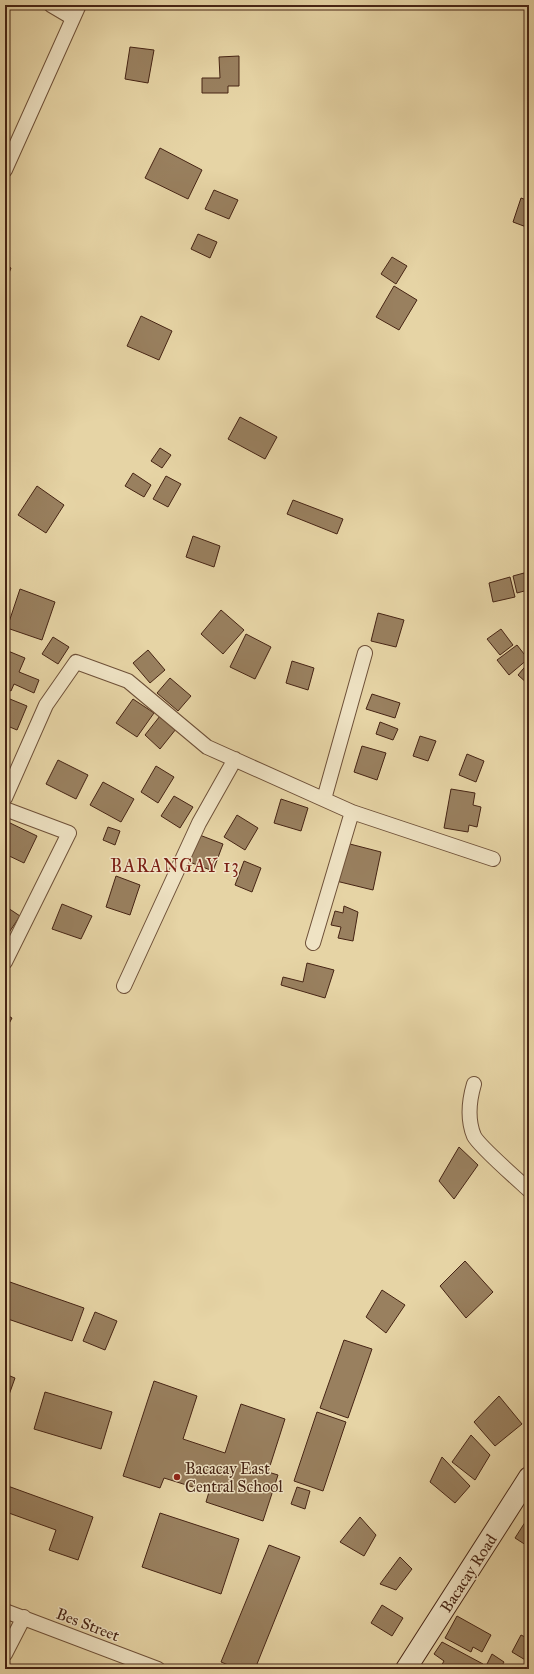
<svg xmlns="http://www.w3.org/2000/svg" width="534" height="1674" font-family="'IM FELL Great Primer',serif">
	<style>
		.building { fill: #99805f; stroke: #462414 }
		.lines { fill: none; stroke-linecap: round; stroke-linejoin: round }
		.street-casing { stroke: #6e5038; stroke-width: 16 }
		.secondary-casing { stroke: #462414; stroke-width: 22 }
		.street { stroke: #efe3c4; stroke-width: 14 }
		.secondary { stroke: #efe3c4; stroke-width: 20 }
		.poi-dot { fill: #8f2418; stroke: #efe3c4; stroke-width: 1.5 }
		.labels { text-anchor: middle; stroke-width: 3; stroke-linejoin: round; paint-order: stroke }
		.poi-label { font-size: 16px; fill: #462414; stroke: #efe3c4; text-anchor: start }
		.street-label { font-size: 16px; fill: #462414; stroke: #efe3c4 }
		.quarter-label { font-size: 18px; letter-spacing: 1px; fill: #7a1f14; stroke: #efe3c4 }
	</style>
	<rect width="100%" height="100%" fill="#e6d4a5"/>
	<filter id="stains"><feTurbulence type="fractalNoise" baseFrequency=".005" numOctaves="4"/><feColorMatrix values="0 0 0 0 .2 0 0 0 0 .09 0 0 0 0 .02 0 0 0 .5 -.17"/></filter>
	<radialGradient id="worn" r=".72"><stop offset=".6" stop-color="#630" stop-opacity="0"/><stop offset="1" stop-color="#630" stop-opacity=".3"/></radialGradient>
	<path class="building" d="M130,47l24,3 -6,33 -23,-4z
		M239,56v30h-11v7h-26v-15h18l-1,-21z
		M160,148l42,22 -14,29 -43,-21z
		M214,190l24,10 -9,19 -24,-10z
		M521,198l8,3v27l-16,-6z
		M198,234l19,8 -7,16 -19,-9z
		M392,257l15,9 -11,18 -15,-10z
		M5,265l6,3 -6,15z
		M394,286l23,14 -18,30 -23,-13z
		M141,316l31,15 -13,29 -32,-14z
		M240,417l37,20 -12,22 -37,-20z
		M160,448l11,7 -9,13 -11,-7z
		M133,473l18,12 -7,12 -19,-11z
		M166,476l15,8 -13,23 -15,-8z
		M37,486l27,19 -18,28 -28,-18z
		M293,500l50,19 -6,15 -50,-20z
		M193,536l27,10 -6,21 -28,-10z
		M524,573l4,17 -11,3 -4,-17z
		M510,577l5,20 -22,5 -4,-19z
		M20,589l35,13 -13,38 -35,-12z
		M221,610l23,20 -21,24 -22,-20z
		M378,613l26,7 -8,27 -25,-6z
		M501,629l12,16 -13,10 -13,-16z
		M246,634l25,13 -16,32 -25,-12z
		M53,637l16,10 -11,17 -16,-10z
		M517,645l11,14 -19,16 -12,-15z
		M148,650l17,20 -15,13 -17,-20z
		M8,651l17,7 -6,14 20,8 -5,13 -20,-9 -3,7 -6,-3v-30z
		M292,661l22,7 -6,22 -22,-7z
		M529,662v23l-11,-10z
		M170,678l21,18 -13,15 -21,-18z
		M372,694l28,9 -5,15 -29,-9z
		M5,697l22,9 -10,24 -12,-5z
		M133,699l21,14 -17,24 -21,-14z
		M160,716l16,13 -16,20 -15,-14z
		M380,722l18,7 -5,11 -17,-6z
		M420,736l16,5 -8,20 -15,-5z
		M362,746l24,7 -9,27 -23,-8z
		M467,754l17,7 -8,21 -17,-7z
		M58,760l30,15 -12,24 -30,-15z
		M156,766l18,11 -16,26 -17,-11z
		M103,782l31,17 -13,23 -31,-17z
		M451,789l24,4 -2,12 8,2 -4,20 -8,-2 -1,7 -24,-4z
		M174,796l19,11 -13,21 -19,-12z
		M281,799l27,9 -7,23 -27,-8z
		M237,815l21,13 -13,22 -21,-13z
		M8,822l29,14 -13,27 -19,-9v-25z
		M108,827l12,4 -5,14 -12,-5z
		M197,834l26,10 -10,27 -26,-10z
		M346,843l35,9 -8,38 -37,-9z
		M244,861l17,7 -9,24 -17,-7z
		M116,876l24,9 -10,30 -24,-8z
		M62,904l30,12 -11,23 -29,-10z
		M5,906l15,10 -12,18 -3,-2z
		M344,906l14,6 -5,29 -15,-3 3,-11 -10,-2 4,-14 8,2z
		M307,963l27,7 -9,28 -44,-13 2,-8 20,5z
		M5,1014l7,4 -7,13z
		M459,1147l19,18 -24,34 -15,-18z
		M465,1261l28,31 -27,26 -26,-32z
		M7,1281l77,27 -12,33 -67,-23v-30z
		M382,1290l23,15 -19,28 -20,-16z
		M95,1312l22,9 -12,29 -22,-9z
		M344,1340l28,9 -24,69 -28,-10z
		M5,1374l10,4 -10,28z
		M154,1381l43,15 -14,43 42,14 16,-49 44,15 -17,53 10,3 -15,46 -57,-19 3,-10 -45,-14 -4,10 -37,-12z
		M45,1392l67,20 -11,37 -67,-20z
		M499,1396l23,28 -27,22 -21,-24z
		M317,1412l29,10 -23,69 -29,-10z
		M471,1435l19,20 -15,25 -23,-18z
		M442,1457l28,29 -15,17 -25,-21z
		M5,1485l88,32 -15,43 -29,-10 7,-20 -50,-18 -1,4z
		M297,1487l13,4 -5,18 -14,-5z
		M160,1513l79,26 -18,55 -79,-27z
		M529,1516v31l-14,-9z
		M360,1517l16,18 -12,21 -24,-14z
		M269,1545l31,12 -45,112h-17l-17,-7z
		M400,1557l12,12 -16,21 -16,-6z
		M382,1605l21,13 -11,18 -21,-13z
		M457,1616l34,19 -9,17 -9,-5 -2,5 -26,-14z
		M521,1635l8,4v19l-2,3 -15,-9z
		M442,1642l41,22 -2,5 -41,-1 4,-7 -10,-7z
		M492,1654l12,8 -4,7 -15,-1z
		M427,1665l8,4h-10z"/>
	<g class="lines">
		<g class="street-casing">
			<path id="street" d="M51,5l22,13
				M5,170l74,-165
				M5,798l41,-93 30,-43 52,19 79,66 145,65 141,47
				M324,799l41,-146
				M5,809l64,24 -64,129
				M313,943l39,-131
				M124,986l75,-163 36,-64
				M474,1084c-5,17 -7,35 0,52 5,10 44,44 55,54
				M5,1611l153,58
				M5,1654l19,-37"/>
		</g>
		<g class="secondary-casing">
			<path id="secondary" d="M406,1669l123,-192"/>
		</g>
		<use href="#street" class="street"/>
		<use href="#secondary" class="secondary"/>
	</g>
	<circle class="poi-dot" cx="177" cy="1477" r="4"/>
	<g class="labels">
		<g class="poi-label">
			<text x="185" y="1474">Bacacay East<tspan x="185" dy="18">Central School</tspan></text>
		</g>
		<g class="street-label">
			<text transform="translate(468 1573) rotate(-57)" y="6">Bacacay Road</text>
			<text transform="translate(88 1624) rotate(21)" y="6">Bes Street</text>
		</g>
		<g class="quarter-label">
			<text x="175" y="872">BARANGAY 13</text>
		</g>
	</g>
	<rect width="534" height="1674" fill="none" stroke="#e6d4a5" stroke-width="20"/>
	<rect x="6" y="6" width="522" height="1662" fill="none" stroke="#462414" stroke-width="2"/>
	<rect x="10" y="10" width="514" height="1654" fill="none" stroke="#462414"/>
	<rect width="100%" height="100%" filter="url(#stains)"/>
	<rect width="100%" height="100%" fill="url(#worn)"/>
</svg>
